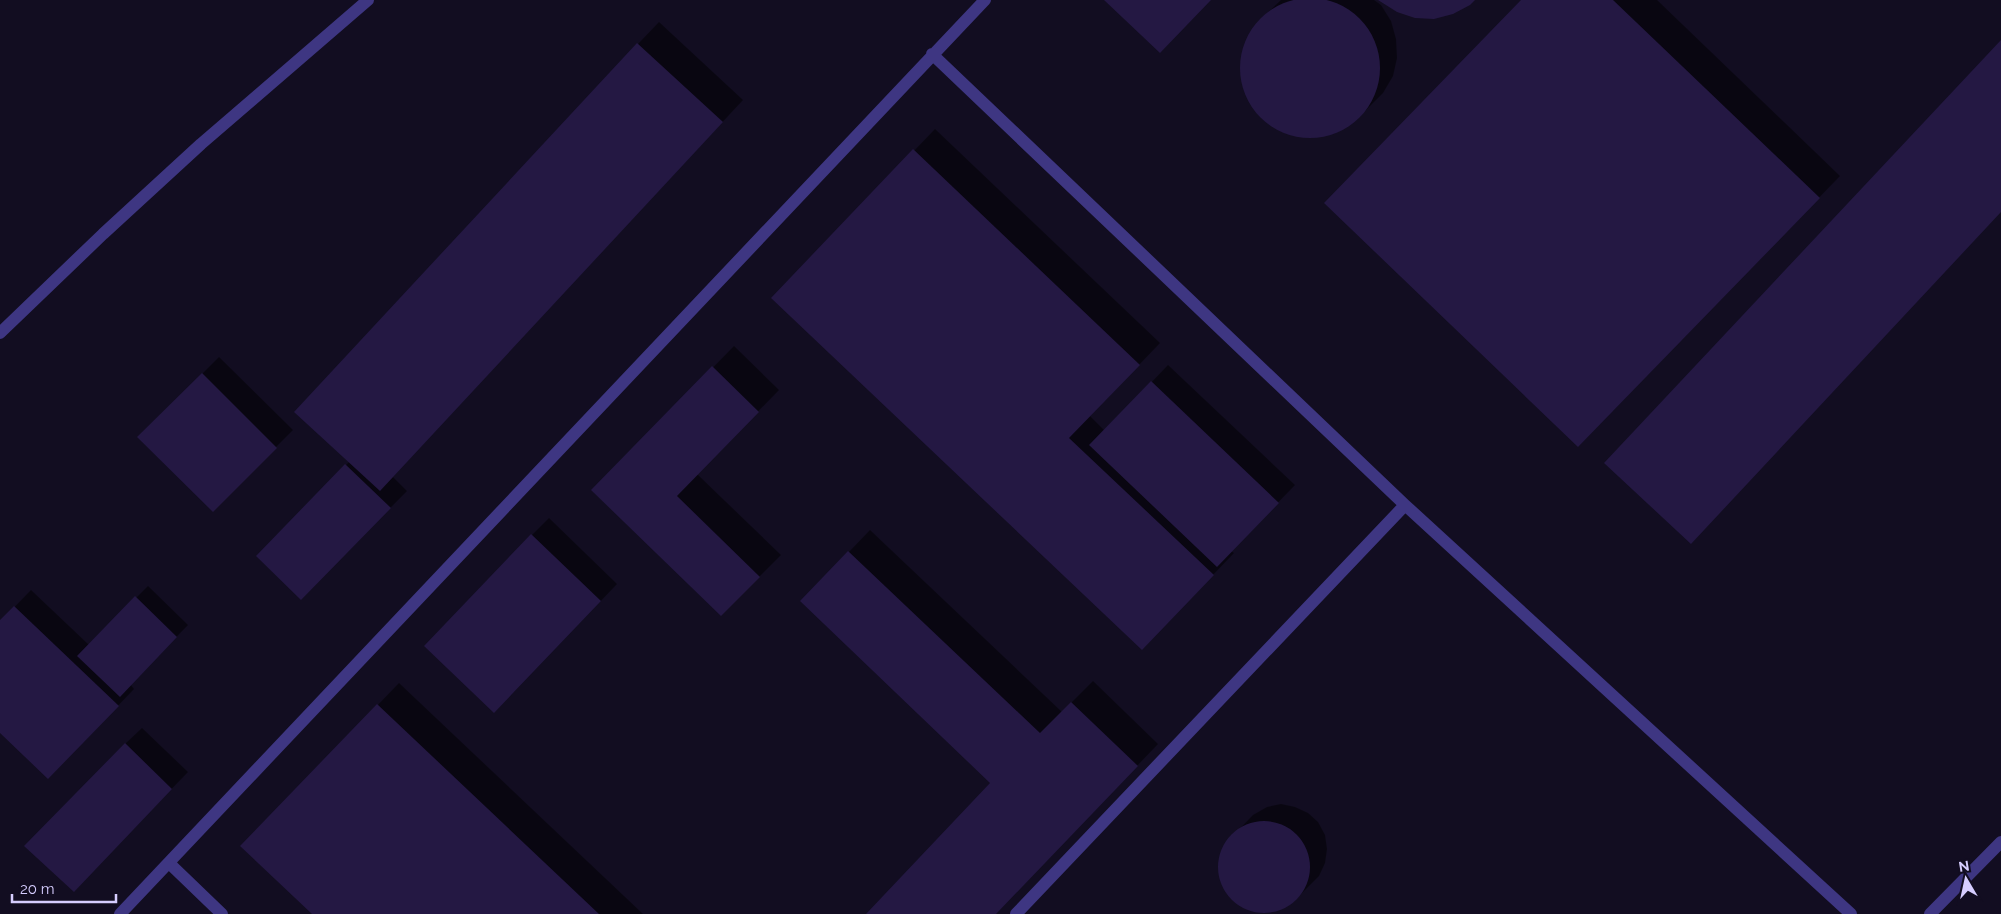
<svg xmlns="http://www.w3.org/2000/svg" width="2001" height="914" font-family="Raleway,sans-serif">
	<style>
		.shadow { fill: #0007 }
		.building { fill: #241843 }
		.lines { fill: none; stroke-linecap: round; stroke-linejoin: round }
		.minor { stroke: #3e3682; stroke-width: 12 }
	</style>
	<rect width="100%" height="100%" fill="#120d21"/>
	<path class="shadow" d="M1281,0h93l7,5 10,16 5,18 1,19 -4,18 -10,17 -17,17 -14,13 -16,10 -19,4 -18,-1 -19,-5 -15,-10 -13,-15 -8,-17 -3,-18 2,-19 7,-17 11,-16z
		M1523,0h134l183,176 -240,248z
		M659,22l84,78 -351,376 15,15 -106,107 -44,-42 93,-95 288,-417z
		M935,129l225,214 -70,73 15,15 63,-66 127,120 -64,66 3,2 -71,74 -390,-329z
		M734,346l45,44 -82,84 84,81 -60,60 -128,-125z
		M219,357l74,73 -80,80 -74,-73z
		M549,518l68,66 -106,111 21,-160z
		M870,530l192,182 31,-31 65,63 -163,170h-127l124,-131 -190,-182z
		M148,586l40,39 -58,59 4,5 -69,72 -65,-29v-110l31,-32 58,55z
		M399,683l244,231h-329l-72,-68z
		M142,728l46,44 -98,101 35,-129z
		M1281,804l14,3 13,6 10,9 7,13 2,14 -2,14 -6,13 -27,27 -13,7 -15,3 -16,-3 -13,-8 -10,-12 -5,-15v-16l5,-15 28,-29 14,-8z"/>
	<path class="building" d="M1240 68a70 70 0 1 1 140 0a70 70 0 1 1-140 0Z
		M1104,0h107l-51,53z
		M1378,0h97l-5,5 -17,9 -19,5 -19,-1 -18,-6z
		M1521,0h92l207,198 -242,249 -254,-244z
		M2001,40v172l-310,332 -87,-81z
		M637,43l86,79 -343,369 -86,-79z
		M913,149l227,216 -71,73 145,137 -72,75 -371,-352z
		M712,366l47,46 -82,84 83,81 -39,39 -130,-126z
		M202,373l75,75 -64,64 -76,-75z
		M1151,381l128,122 -62,64 -128,-122z
		M345,464l46,44 -90,92 -45,-44z
		M531,534l70,67 -107,112 -70,-67z
		M848,551l192,182 31,-31 67,64 -142,148h-130l124,-131 -190,-182z
		M135,596l42,41 -57,60 -43,-41z
		M14,606l105,100 -71,73 -48,-46v-113z
		M377,704l222,210h-287l-72,-68z
		M125,743l47,46 -98,103 -50,-46z
		M1218 867a46 46 0 1 1 92 0a46 46 0 1 1-92 0Z"/>
	<g class="lines">
		<path class="minor" d="M932,54l473,451 446,409
			M0,333l103,-99 98,-90 167,-144
			M169,863l53,51
			M120,914l865,-914
			M1016,914l389,-409
			M1930,914l71,-72"/>
	</g>
	<g transform="translate(1966 879) rotate(351)" stroke="#120d21" stroke-width="4" paint-order="stroke">
	<path d="M0-4L9 19L0 12L-9 19Z" fill="#d6cdff"/>
	<text y="-8" font-size="14" font-weight="bold" text-anchor="middle" fill="#d6cdff">N</text>
	</g>
	<path d="M12 894v8h104v-8" fill="none" stroke="#d6cdff" stroke-width="2.5"/>
	<text x="20" y="894" font-size="15" fill="#d6cdff" stroke="#120d21" stroke-width="4" paint-order="stroke">20 m</text>
</svg>
